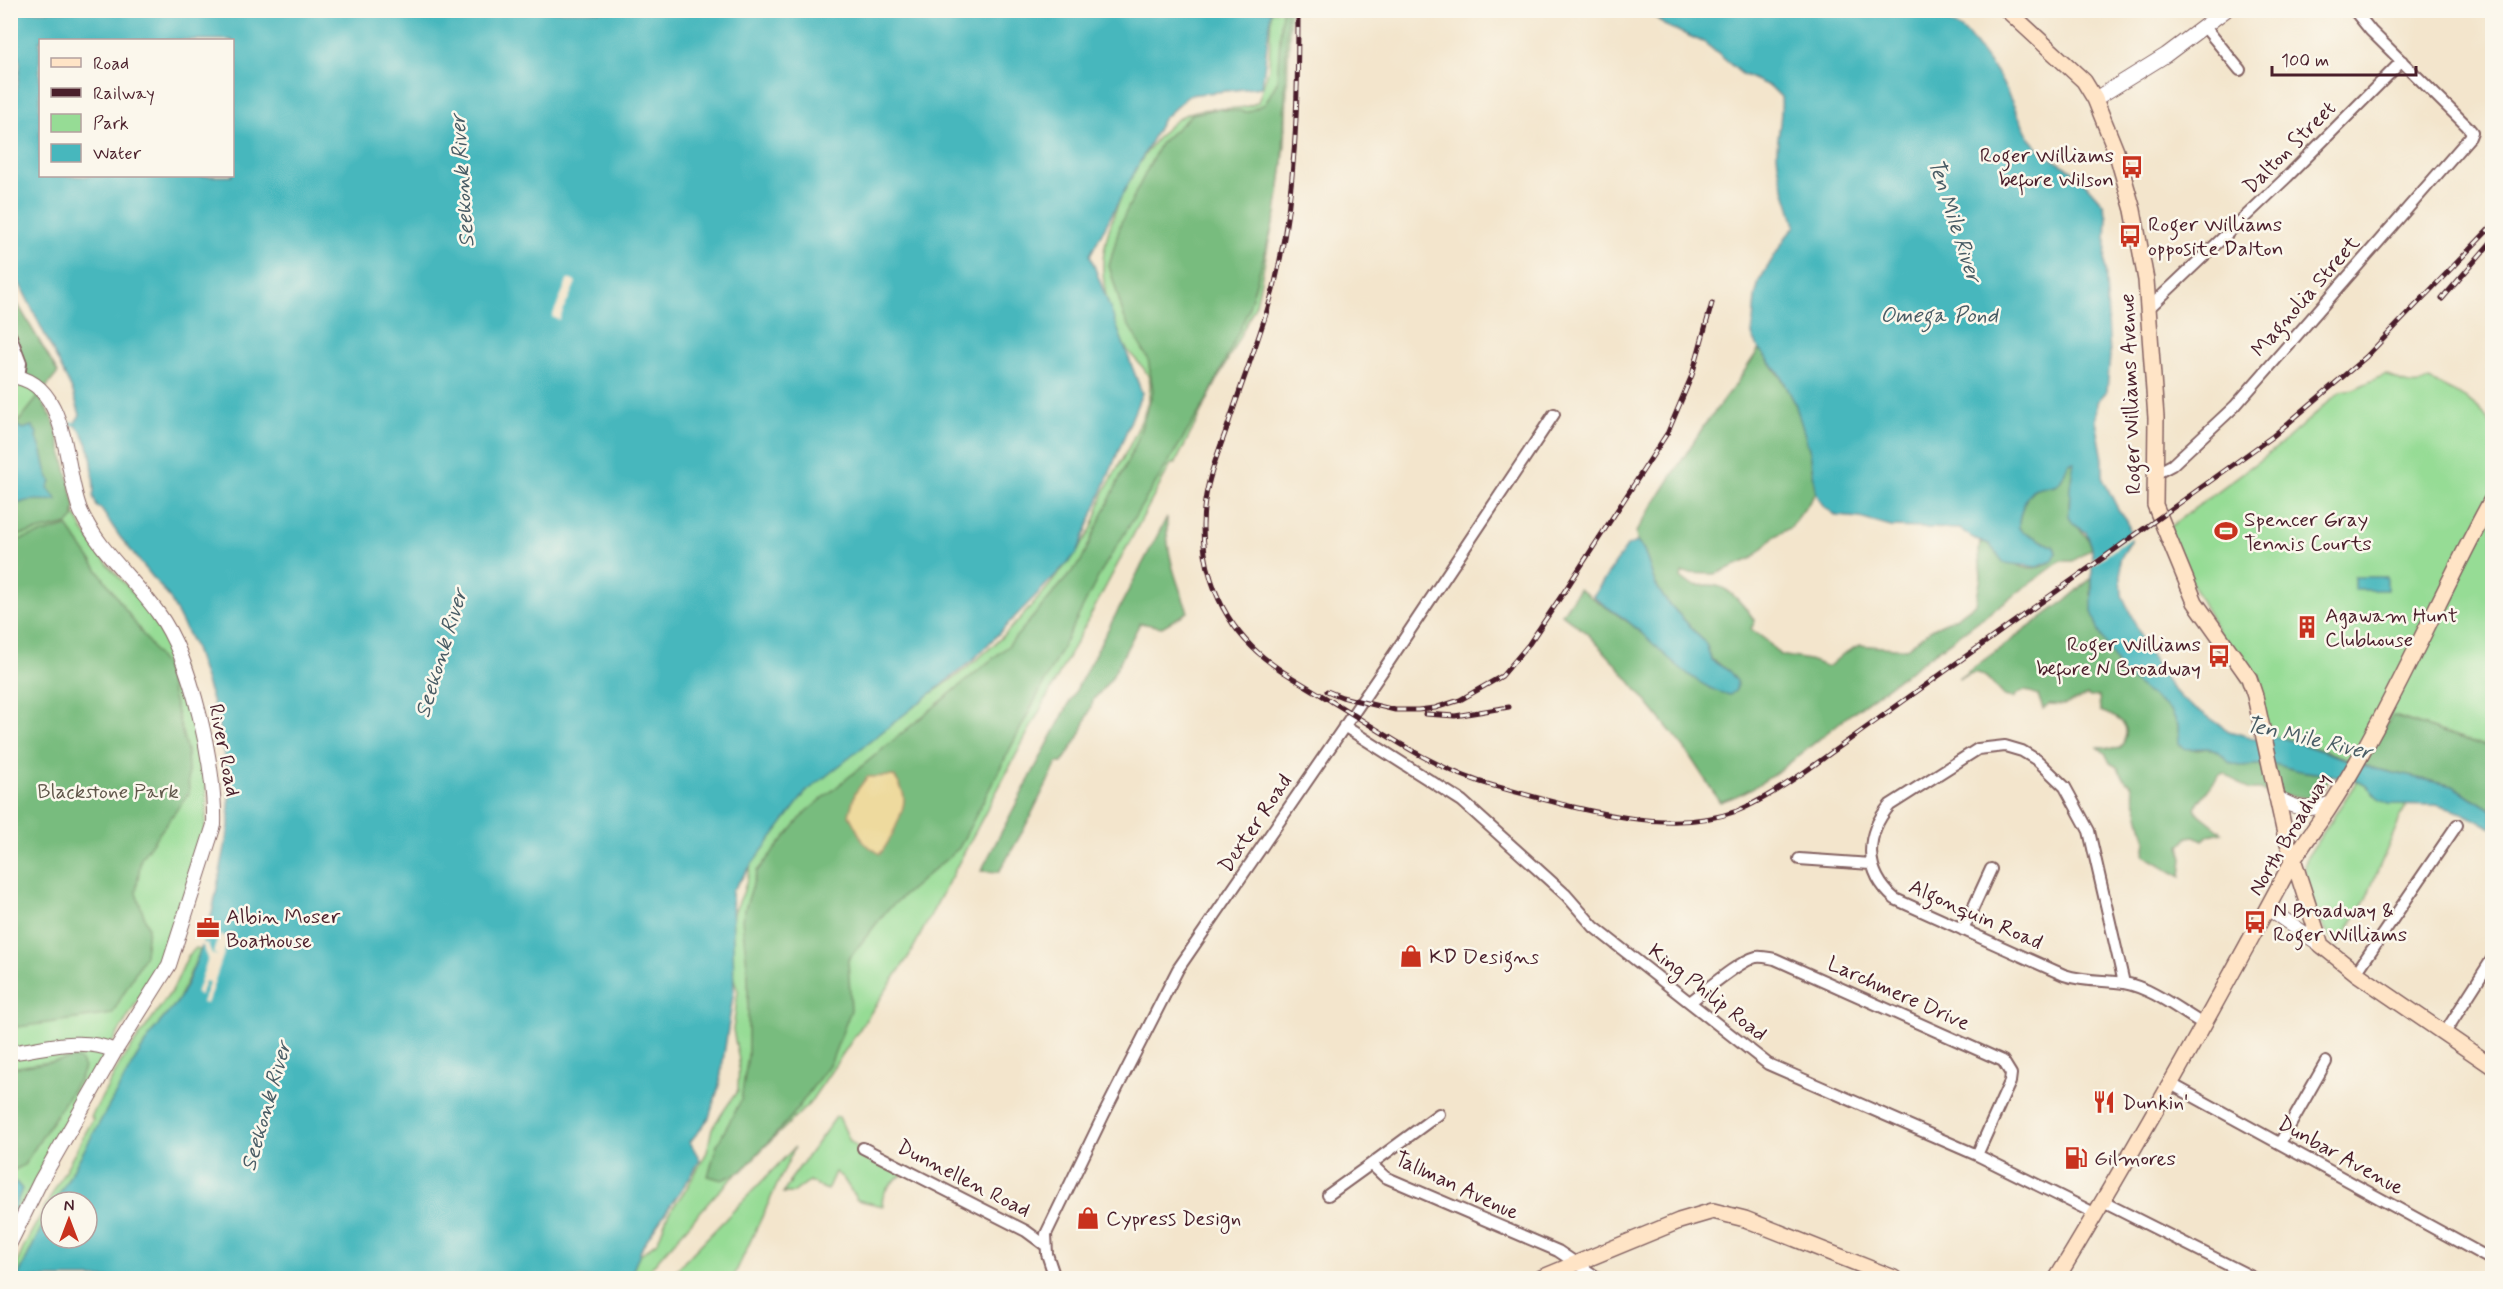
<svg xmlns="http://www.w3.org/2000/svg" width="2503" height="1289" font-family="Mynerve,sans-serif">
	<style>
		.green { fill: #96dc95; stroke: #707e60; stroke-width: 1.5; fill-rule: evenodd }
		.forest { fill: #78bc7e; stroke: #616e54; stroke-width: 1.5 }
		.sand { fill: #eeda9e; stroke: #9c7c64; stroke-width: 1.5 }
		.water { fill: #47b7bd; stroke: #486b74; stroke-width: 1.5; fill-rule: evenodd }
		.pier { fill: #f3e5cc }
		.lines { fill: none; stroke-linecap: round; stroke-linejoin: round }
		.stream { stroke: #47b7bd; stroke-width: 3 }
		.minor-casing { stroke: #856463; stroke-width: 14 }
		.tertiary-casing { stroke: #856463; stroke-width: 16 }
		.secondary-casing { stroke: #856463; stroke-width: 18 }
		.minor { stroke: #fff; stroke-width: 10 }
		.tertiary { stroke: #fff; stroke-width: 14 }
		.secondary { stroke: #ffe4c6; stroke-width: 15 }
		.rail-casing { stroke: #4a1f2b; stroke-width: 5 }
		.rail { stroke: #fbf7ec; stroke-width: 3; stroke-dasharray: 9; stroke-linecap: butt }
		.labels { text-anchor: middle; stroke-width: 5; stroke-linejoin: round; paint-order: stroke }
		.street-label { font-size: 21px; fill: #4a1f2b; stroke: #fbf7ec }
		.poi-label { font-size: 21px; fill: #4a1f2b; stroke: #fbf7ec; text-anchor: start }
		.park-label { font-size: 21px; fill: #61584b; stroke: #fbf7ec }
		.water-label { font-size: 22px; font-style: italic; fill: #495c65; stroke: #fbf7ec }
	</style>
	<rect width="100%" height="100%" fill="#fbf7ec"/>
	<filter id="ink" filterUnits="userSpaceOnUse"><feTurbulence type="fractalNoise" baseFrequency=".0167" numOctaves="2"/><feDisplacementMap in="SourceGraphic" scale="12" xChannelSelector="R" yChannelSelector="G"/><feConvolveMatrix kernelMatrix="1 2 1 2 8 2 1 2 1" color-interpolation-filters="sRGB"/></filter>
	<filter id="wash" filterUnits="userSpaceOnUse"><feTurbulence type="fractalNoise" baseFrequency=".008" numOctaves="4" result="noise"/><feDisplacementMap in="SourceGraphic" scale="24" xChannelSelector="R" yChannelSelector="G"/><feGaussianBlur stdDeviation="1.35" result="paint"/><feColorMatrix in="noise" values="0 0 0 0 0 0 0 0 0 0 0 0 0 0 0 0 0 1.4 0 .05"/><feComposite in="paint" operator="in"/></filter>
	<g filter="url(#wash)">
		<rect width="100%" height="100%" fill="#f3e5cc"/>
		<path class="green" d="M1271,11h19l-5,134 -6,48 -23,111 -81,160h-4l-262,492 -100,148 -93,90 -74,84h-16l12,-22 20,-15 10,-27 18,-25 21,-37 5,-24 26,-38 1,-30 -6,-30 5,-39 -4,-12 -15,107 10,-250 188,-134c70,-40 125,-103 171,-167 8,-12 11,-30 16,-43 4,-7 8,-13 11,-20 11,-19 37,-66 35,-88 -1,-17 -20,-26 -27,-41 -11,-23 -21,-53 -20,-79 1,-44 39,-121 76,-146 27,-17 58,-3 79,-16l11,-34zM751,866l-8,27 -10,22 -1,-24z
			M10,351l33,53 30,106 10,20 26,36 43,48 23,40 26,92 5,32 1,26 -3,33 -36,113 -89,148 -32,63 -36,62z
			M2386,374c13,7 28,16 43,6 24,12 51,21 63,47v321l-98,-32 -36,46 -73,-24 -23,-1 -9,-40 -89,-166 116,-86 61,-54 13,-2z
			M2357,781c24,9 17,26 50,21l-42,99 -27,45c-17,-16 -40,-67 -31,-89z
			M196,948l5,1 -23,52 -25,30 -98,171h-4v6l-34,70h-6l14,-34 68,-125 -2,-2 30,-55 52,-73 15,-33z
			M836,1117h3l11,24 19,16 35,17c-11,6 -25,19 -21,32l-26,-6 -14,-22 -8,-6 -8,18 -18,-9 -16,12h-10l8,-12 -3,2z
			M795,1147l-62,131h-64l10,-11z"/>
		<path class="forest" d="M1282,11h5l-4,153 -7,50 -28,97 -40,87 -106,172 -143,278 -72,62 -39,50 3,50 -20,52 -39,54 -50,55 -20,9 -14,-4 9,-31 24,-45 7,-45v-80l-6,-56 15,-48 48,-58 203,-167 73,-85 56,-120 16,-50 -5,-32 -24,-42 -15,-51 12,-44 39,-78 32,-30 25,-5 30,3 18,-8 12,-22z
			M10,291l48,82 -19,23 16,28 20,81 -1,13 -6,6 -57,13v-106l28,-35 -10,-10 -18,-4z
			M1759,349c26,29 44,63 51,102 2,14 2,28 6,42l-25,34 -16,9 -22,22 -38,16 -33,-1 -1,6c20,12 19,3 36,7 13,2 31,24 38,35l-4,8 16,12 13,14 29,5 19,7 15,-13 16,-9 47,4 27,-21 24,-11 19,-14 5,-26 -2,-25 1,-11c28,7 30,38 69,23l7,-11 -2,-6 -32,-16 -3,-3c-1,-9 6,-34 15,-39 7,-4 16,-1 23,-5 7,-5 7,-14 12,-21l5,-2c2,17 -8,34 -4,52 3,15 17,17 22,35l-19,13h-11l-4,2c-70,52 -141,101 -210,153 -40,30 -79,71 -128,86l-35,-53 -70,-86 -27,-29 -26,-20 17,-25 52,35 33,28 65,19 -18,-12 -5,-15 -42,-46 -9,-15 -11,-33 -7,-8 -1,-10 69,-108 31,-40z
			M1167,517c-2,34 9,63 21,95l-26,15 -22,-4 -29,56 -17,20 -14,36 -18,28h-5l-34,68 -24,41 -18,-1z
			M67,526l98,140 22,85 2,42 -48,65 -5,35 12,34 -3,28 -33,59 -101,14v-486z
			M2092,578l-1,16 25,70 55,47 7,14 2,20 17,5 11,-2 48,17 18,-1 32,8 25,3 -14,24 -41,-5 -2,-3 -6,3 -8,-4h-11l-25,-17 -5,2 -24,32 2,5 25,20 -13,3 -6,5 -8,-4 -7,1 -8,9 3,12 -2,19 -37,-22 2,-14 -15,-57 -5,-3 -9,-14 -7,-4 -5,-10 -7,-6c7,-2 12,4 22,1 15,-22 1,-30 -20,-37l-1,-15 -9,1 -3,-2 -22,10 -15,-1 -7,5 -5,-14c-10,-5 -18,-6 -25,3l-9,-2c-5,-7 -8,-9 -14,-15 -12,-12 -17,-9 -32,-2l108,-79z
			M2393,716l99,32v62l-39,-24 -81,-18 -14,-6z
			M76,1058l5,3 3,7 -4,10 -56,87 -13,7v-104z"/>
		<path class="sand" d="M894,776c4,6 9,13 10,21 1,15 -15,46 -24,57l-16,-11 -15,-28 6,-22 12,-16z"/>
		<path class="water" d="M11,11h1260l-9,76 -73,8 -26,24 -73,136 52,138 -65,160 -105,108 -166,131 -74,99 2,99 -15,96 -10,32 -19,24 10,18 -8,14 -49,71 -13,33h-613l34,-70v30h36v-36h-32l78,-139 20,-32 25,-30 10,-20 13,-32 11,-36 17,-86v-37l-7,-50 -10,-40 -18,-54 -25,-49 -49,-60 -19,-28 -4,-2 -4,-11 1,-4c-1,-23 -1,-52 -20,-68l6,-9 -7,-23 -62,-126 -1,-129 10,-73 -9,-42zM40,40h192v136h-192z
			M1649,11h279l32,17 9,8 30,40 30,61 16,18 30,17 28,32 4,12 -2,49 5,91 -3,35 -10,11 -1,19 7,38v20l15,30 9,12 3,10 1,10 -11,18 2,36 25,55 24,37 10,11 48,33 24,7 27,-1 92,31 81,18 39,24v18l-29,-15 -28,-8 -46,-1 -9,-4 -13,-14 -11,-5 -25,-6 -31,-4 -26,-7 -35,2 -9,-3 -12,-11 -10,-4 -22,1 -7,-5 -1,-19 -7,-14 -48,-37 -25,-44 -6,-19v-64l-6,-15 -13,-8 -4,-8 1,-29 4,-26 -5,2c-5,7 -5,16 -12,21 -7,4 -16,1 -23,5 -9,5 -16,30 -15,39l3,3 32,16 2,6 -3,8 -16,6 -33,-4 -15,-19 -16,-6 -13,-9 -69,-2 -31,-9 -23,-2 -14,-10 -7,-13 -6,-41 -15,-49 -15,-29 -21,-25 -7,-14 3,-38 4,-16 27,-44 9,-11c-5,-24 -17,-47 -18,-73 0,-19 6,-37 4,-56l-10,-10 -29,-13 -37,-31 -41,-18z
			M10,422l13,7 9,-3 5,7 -1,5c10,14 6,30 15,43l-3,7 9,12c-20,2 -28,-4 -46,8z
			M1637,542l7,8 11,33 9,15 42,46 5,16 18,11 8,10 -1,9 -6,5c-37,-7 -71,-48 -99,-71 -12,-10 -26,-17 -38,-28l34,-50z
			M2354,577h33v13h-33z
			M11,1182h5l6,7 -11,29z"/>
		<path class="pier" d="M568,279l8,3 -17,38 -7,-3z
			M2133,530v6l-44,32v-6z
			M219,935l10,3 -22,66 -5,-1 7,-21 -4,-1 -5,15 -4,-2 12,-36 -5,-12 -4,-1 1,-3 8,2 4,10 6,2 -5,-3z"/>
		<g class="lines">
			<path class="stream" d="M71,423l3,1"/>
		</g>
	</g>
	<g filter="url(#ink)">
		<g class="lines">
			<g class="minor-casing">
				<path id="minor" d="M2204,26l36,44
					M2149,308l138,-131 115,-116
					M10,334l11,29 -2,14
					M2155,474l17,-9 63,-59 235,-269 2,-5 -5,-6 -96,-95 -17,-21
					M1344,726l118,75 104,94 28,32 174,137 209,91 119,59
					M1799,859l72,5
					M1963,930l28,-61
					M2356,973l101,-148
					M2124,983l-35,-152 -24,-44 -28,-27 -15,-9 -17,-5 -27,3 -88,56c-26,30 -26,67 5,94l169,76c21,7 40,5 60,8 28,5 55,27 79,41
					M1690,1002c15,-11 49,-41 66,-45 6,-1 13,1 19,2l228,102 8,13 -1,8 -33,73
					M2444,1034l48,-75
					M2171,1084l321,176
					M2280,1143l46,-81
					M863,1148l163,83 19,14
					M1371,1164l68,-50
					M1328,1195l43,-31 14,13 173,74 40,27
					M2103,1202l151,76
					M1055,1278l-8,-24 -1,-20 58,-120 74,-145 210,-306 166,-249"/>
			</g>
			<g class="tertiary-casing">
				<path id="tertiary" d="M2095,99l71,-44 60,-45
					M10,376c61,5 53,95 71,136 18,39 52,66 77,101 34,46 58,156 56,212l-45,140 -54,86 -75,131 -30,61
					M2276,797c20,13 34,14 56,6
					M2269,909l52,36
					M10,1053c34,-5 73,-17 105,-2"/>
			</g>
			<g class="secondary-casing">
				<path id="secondary" d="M2007,10l77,71 11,18 21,52 17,59 13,70 10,138 -1,87 40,97 54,76 6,18 30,138 36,111 35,28 136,93
					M1541,1278l138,-57 34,-10 32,8 149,59
					M2057,1278c82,-135 159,-274 234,-414 10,-18 24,-35 36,-53 12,-18 24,-38 35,-58 47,-83 84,-170 130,-254"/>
			</g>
			<use href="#minor" class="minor"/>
			<use href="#tertiary" class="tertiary"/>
			<use href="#secondary" class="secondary"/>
			<g class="rail-casing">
				<path id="rail" d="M1298,10c0,91 -2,184 -23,273 -12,47 -31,93 -46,139 -9,26 -20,52 -24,79 -8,53 9,108 47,146 22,22 52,37 79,54 52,31 103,69 163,85 73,19 169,52 243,25 24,-10 45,-24 66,-38l470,-337 93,-79 126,-131
					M2442,299l50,-58
					M1327,691l15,6 53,13h23l17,-2 25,-8 42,-24 27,-32 39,-58 100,-154 24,-57 20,-72
					M1425,714l30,2 54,-9"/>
			</g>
			<use href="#rail" class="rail"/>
		</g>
	</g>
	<defs>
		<g id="bus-bare" transform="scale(1.8)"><path d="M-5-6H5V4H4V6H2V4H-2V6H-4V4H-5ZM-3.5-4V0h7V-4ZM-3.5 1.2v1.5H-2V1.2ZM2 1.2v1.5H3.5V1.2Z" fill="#c8321e" stroke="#fbf7ec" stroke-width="2.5" paint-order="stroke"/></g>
		<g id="stadium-bare" transform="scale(1.8)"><path d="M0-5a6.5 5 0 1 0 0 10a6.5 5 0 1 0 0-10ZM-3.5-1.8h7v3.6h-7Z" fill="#c8321e" stroke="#fbf7ec" stroke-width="2.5" paint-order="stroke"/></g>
		<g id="building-bare" transform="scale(1.8)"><path d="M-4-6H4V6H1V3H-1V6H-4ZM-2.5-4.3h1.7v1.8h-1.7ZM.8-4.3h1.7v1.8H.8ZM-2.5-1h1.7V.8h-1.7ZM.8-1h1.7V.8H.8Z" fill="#c8321e" stroke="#fbf7ec" stroke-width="2.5" paint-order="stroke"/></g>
		<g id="office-bare" transform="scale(1.8)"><path d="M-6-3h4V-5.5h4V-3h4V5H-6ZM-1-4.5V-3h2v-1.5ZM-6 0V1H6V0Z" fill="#c8321e" stroke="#fbf7ec" stroke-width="2.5" paint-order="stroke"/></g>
		<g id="shop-bare" transform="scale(1.8)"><path d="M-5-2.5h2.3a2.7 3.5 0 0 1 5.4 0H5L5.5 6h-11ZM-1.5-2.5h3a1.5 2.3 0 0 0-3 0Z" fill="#c8321e" stroke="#fbf7ec" stroke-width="2.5" paint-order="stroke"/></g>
		<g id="restaurant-bare" transform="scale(1.8)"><path d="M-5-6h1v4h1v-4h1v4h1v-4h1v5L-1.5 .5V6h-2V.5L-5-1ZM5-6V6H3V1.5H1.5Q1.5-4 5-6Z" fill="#c8321e" stroke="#fbf7ec" stroke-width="2.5" paint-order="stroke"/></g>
		<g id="fuel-bare" transform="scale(1.8)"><path d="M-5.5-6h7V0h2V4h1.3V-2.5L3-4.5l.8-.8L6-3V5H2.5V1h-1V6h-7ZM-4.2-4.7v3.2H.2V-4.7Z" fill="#c8321e" stroke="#fbf7ec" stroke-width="2.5" paint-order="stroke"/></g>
	</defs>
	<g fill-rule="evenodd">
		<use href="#bus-bare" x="2132" y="167"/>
		<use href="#bus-bare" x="2130" y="236"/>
		<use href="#stadium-bare" x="2226" y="531"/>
		<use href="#building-bare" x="2307" y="627"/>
		<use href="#bus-bare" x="2219" y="656"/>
		<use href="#bus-bare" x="2255" y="922"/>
		<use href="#office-bare" x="208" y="928"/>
		<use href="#shop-bare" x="1411" y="956"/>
		<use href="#restaurant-bare" x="2104" y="1102"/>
		<use href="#fuel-bare" x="2076" y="1158"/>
		<use href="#shop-bare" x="1088" y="1218"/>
	</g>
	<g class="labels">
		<g class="street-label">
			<text transform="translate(2289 147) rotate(-45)" y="7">Dalton Street</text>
			<text transform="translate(2305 296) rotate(-49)" y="7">Magnolia Street</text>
			<text transform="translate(2130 394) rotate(-92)" y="7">Roger Williams Avenue</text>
			<text transform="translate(225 750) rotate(79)" y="7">River Road</text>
			<text transform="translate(1255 823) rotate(-56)" y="7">Dexter Road</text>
			<text transform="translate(2289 834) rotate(-59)" y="7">North Broadway</text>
			<text transform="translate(1976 914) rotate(24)" y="7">Algonquin Road</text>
			<text transform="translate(1708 992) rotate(38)" y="7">King Philip Road</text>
			<text transform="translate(1899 993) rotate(24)" y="7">Larchmere Drive</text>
			<text transform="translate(2341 1155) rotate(29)" y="7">Dunbar Avenue</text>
			<text transform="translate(964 1178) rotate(27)" y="7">Dunnellen Road</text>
			<text transform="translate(1457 1185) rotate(25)" y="7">Tallman Avenue</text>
		</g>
		<g class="poi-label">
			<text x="2114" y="162" text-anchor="end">Roger Williams<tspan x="2114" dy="24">before Wilson</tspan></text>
			<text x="2148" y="231">Roger Williams<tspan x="2148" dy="24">opposite Dalton</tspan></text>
			<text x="2244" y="526">Spencer Gray<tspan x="2244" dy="24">Tennis Courts</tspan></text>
			<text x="2325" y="622">Agawam Hunt<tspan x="2325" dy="24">Clubhouse</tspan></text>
			<text x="2201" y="651" text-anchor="end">Roger Williams<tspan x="2201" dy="24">before N Broadway</tspan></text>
			<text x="2273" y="917">N Broadway &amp;<tspan x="2273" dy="24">Roger Williams</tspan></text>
			<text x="226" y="923">Albin Moser<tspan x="226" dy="24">Boathouse</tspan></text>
			<text x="1429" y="963">KD Designs</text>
			<text x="2122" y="1109">Dunkin'</text>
			<text x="2094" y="1165">Gilmores</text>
			<text x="1106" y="1225">Cypress Design</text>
		</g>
		<g class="park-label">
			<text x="108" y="798">Blackstone Park</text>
		</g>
		<g class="water-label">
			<text transform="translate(461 181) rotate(-94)" y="8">Seekonk River</text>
			<text transform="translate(1956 220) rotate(72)" y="8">Ten Mile River</text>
			<text x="1939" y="322">Omega Pond</text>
			<text transform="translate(440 653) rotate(-73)" y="8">Seekonk River</text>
			<text transform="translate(2309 737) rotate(13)" y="8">Ten Mile River</text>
			<text transform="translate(265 1106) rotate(-74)" y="8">Seekonk River</text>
		</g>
	</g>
	<rect width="2503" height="1289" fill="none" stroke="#fbf7ec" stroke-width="36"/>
	<rect x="39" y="39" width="195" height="138" fill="#fbf7ec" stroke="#b4a19f" stroke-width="1.5"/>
	<rect x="51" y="58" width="30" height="9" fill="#ffe4c6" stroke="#b4a19f" stroke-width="1.5"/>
	<text x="93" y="69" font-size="18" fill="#4a1f2b">Road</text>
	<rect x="51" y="88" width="30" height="9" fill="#4a1f2b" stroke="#b4a19f" stroke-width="1.5"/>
	<text x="93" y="99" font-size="18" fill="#4a1f2b">Railway</text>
	<rect x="51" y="114" width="30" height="18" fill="#96dc95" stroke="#b4a19f" stroke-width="1.5"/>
	<text x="93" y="129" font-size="18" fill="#4a1f2b">Park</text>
	<rect x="51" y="144" width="30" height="18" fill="#47b7bd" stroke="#b4a19f" stroke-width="1.5"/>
	<text x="93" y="159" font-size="18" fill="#4a1f2b">Water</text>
	<g transform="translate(69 1220)"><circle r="28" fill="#fbf7ec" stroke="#b4a19f" stroke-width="1.5"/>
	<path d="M0-4.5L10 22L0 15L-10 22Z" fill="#c8321e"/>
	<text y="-9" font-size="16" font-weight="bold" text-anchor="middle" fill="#4a1f2b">N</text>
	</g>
	<path d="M2272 66v9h144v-9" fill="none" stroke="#4a1f2b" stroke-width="3"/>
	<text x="2281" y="66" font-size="18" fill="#4a1f2b" stroke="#fbf7ec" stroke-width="4.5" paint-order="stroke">100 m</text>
</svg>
